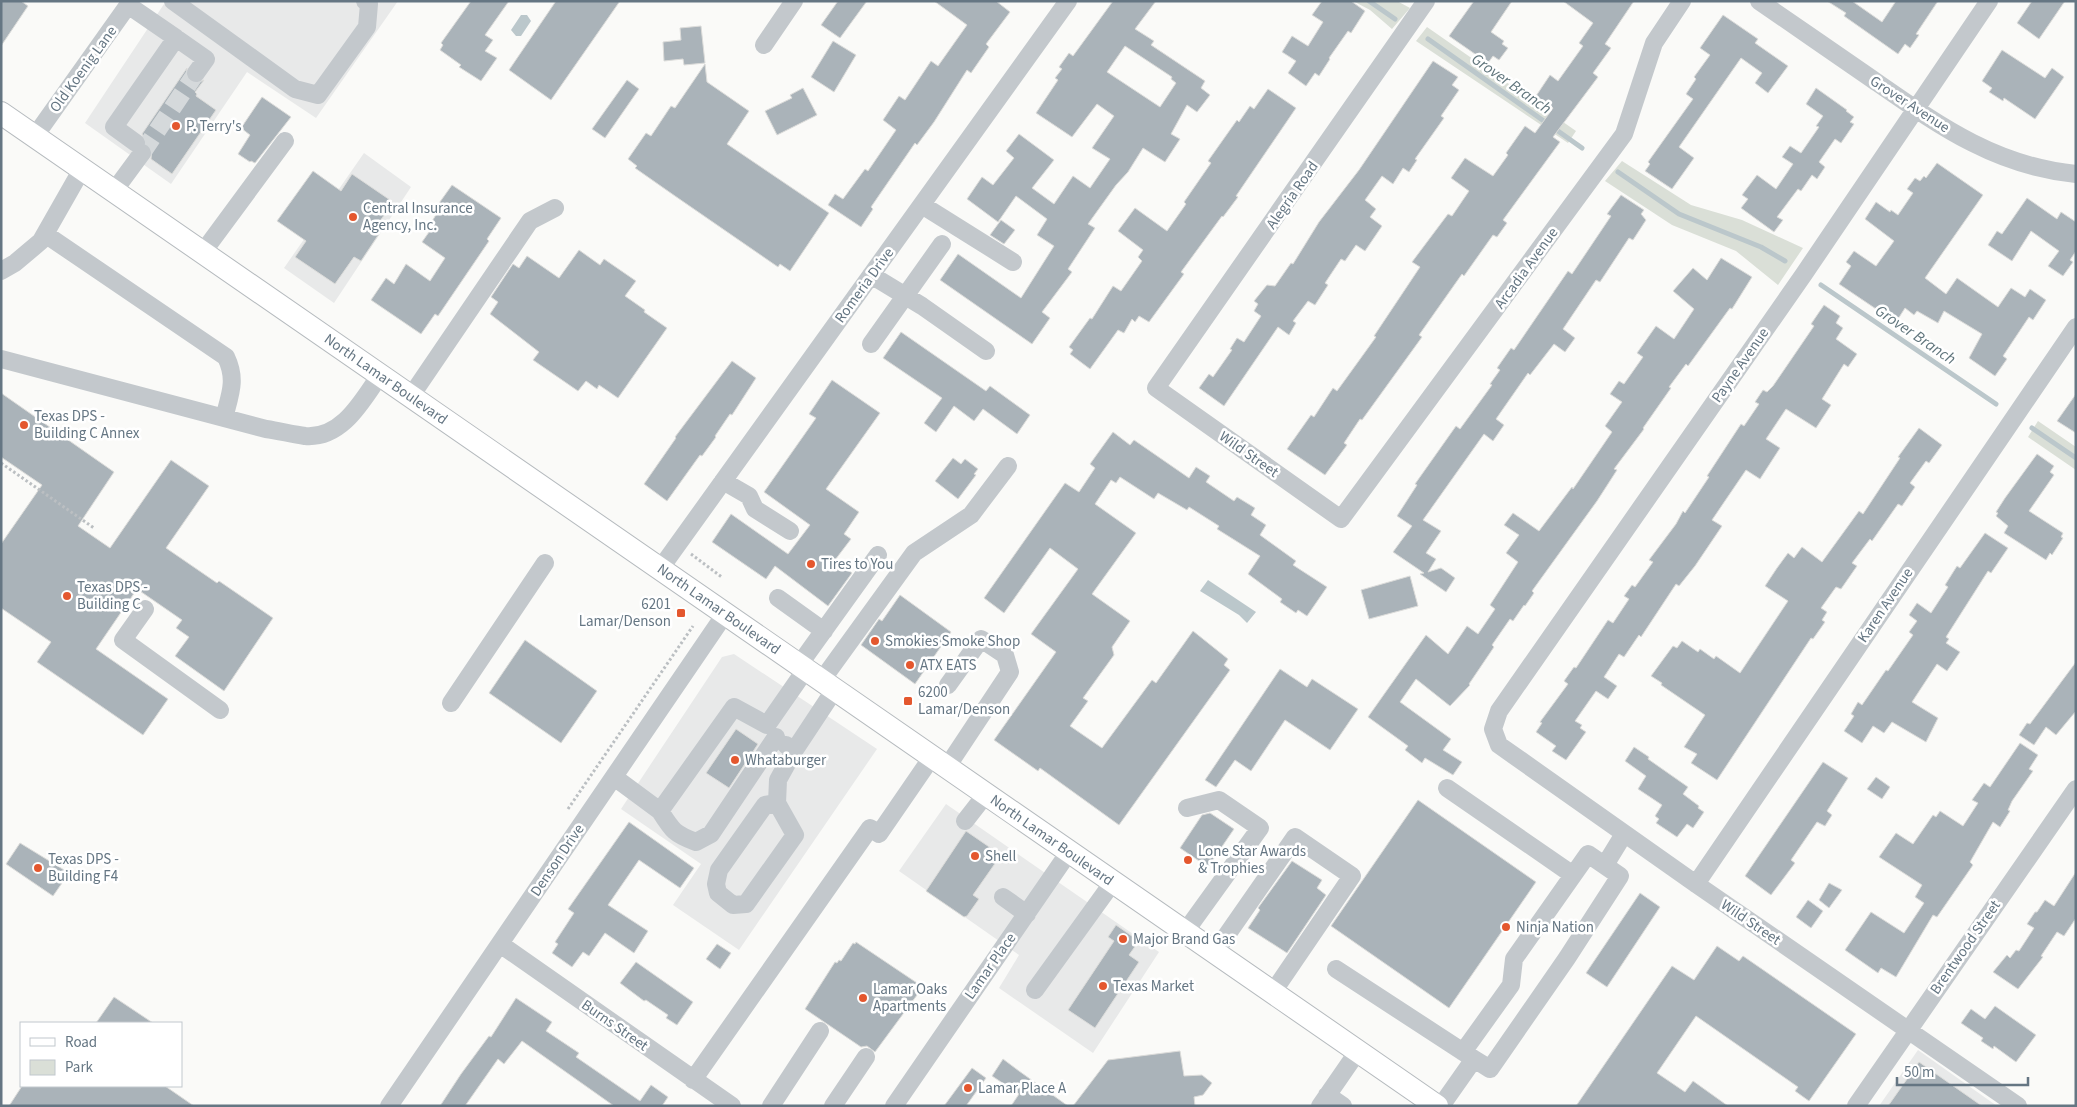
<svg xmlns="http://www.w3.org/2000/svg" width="2077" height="1107" font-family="'Source Sans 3',sans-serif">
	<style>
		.built { fill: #e8e9e9 }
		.green { fill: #dadfd7 }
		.water { fill: #bbc7cb }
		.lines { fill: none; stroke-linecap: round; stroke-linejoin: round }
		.stream { stroke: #bbc7cb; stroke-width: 5 }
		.building { fill: #aab3b9; stroke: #dcdcda; fill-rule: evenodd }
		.minor-tunnel { stroke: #d5d9db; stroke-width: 18; stroke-dasharray: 18 9; stroke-linecap: butt }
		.major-casing { stroke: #b5babe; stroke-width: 24 }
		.path { stroke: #bbbfc2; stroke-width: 3; stroke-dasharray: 2.5 2.5; stroke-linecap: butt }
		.minor { stroke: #c3c8cc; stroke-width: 18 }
		.major { stroke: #fff; stroke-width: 22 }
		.poi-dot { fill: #e4572e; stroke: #fff; stroke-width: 2 }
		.labels { text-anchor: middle; stroke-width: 5; stroke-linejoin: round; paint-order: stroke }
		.street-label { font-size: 15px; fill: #657683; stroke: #fff }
		.poi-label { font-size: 15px; fill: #657683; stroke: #fff; text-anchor: start }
		.water-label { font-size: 16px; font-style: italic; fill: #60757c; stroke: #fff }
	</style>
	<rect width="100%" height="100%" fill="#fafaf8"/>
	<path class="built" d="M166,1h232l-82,117 -69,-46 -76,112 -86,-61z
		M364,153l47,34 -77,116 -50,-35z
		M734,654l143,95 -138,201 -66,-45 28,-41 -80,-55 101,-152z
		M946,804l213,148 -66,101 -94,-65 20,-33 -120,-84z
		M1918,1050l79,56h-118z"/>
	<path class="green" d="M1353,1h44l13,7 -18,21 -22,-19z
		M1427,27l149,104 -8,12 -152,-102z
		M1622,161l69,44 51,15 61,28 -25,37 -42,-34 -64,-26 -67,-44z
		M2038,421l38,26v23l-48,-33z"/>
	<path class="water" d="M521,15h6l4,6 -10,15h-5l-5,-6z
		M1208,580l48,32 -9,11 -8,-8 -39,-24z"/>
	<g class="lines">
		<path class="stream" d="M1369,1l26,18
			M1428,39l154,109
			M1618,172l61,42 82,33 24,14
			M1821,285l175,119
			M2032,428l44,30"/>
	</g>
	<path class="building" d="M1,1h20l7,5 -27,40z
		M471,1h38l-24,34 8,5 -8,11 12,7 -16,23 -22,-14 2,-2 -21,-15 3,-5 -2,-2z
		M556,1h64l-69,99 -42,-30z
		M838,1h29l-27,37 -19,-13z
		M934,1h62l14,11 -24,32 3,3 -18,26 -4,-3 -33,52 -17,23 -2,-2 -44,64 2,2 -12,18 -33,-22 7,-11 8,5 22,-30 3,2 28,-41 -13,-10 16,-24 6,4 26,-39 7,5 29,-41z
		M1113,1h43l-21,28 19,12 -3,4 54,36 -4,7 9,7 -13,17 -10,-7 -16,29 9,5 -15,23 -22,-14 -15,24 -12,13 -28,39 7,4 -27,41 4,3 -30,40 8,6 -18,26 -92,-64 18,-26 63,44 33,-52 -17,-11 10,-16 -31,-23 -18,26 -31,-23 15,-22 11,8 21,-27 -8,-7 13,-17 35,26 -22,28 22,16 19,-28 17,12 20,-29 -18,-11 22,-32 -17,-12 -25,33 -36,-24 22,-33 -3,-2 7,-9 -3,-2 10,-14 4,3zM1125,46l47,31 -1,2 5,4 -16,24 -53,-35z
		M1322,1h29l14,10 -14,22 -3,-2 -19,27 1,1 -11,17 -4,-3 -9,13 -18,-13 8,-12 -14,-9 10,-16 16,10 15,-24 -11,-7z
		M1474,1h38l-21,31 13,9 -2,3 6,4 -9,12 -6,-4 -5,7 -39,-27z
		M1563,1h71l-29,43 6,4 -18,25 5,4 -45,60 7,5 -57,78 4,3 -10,14 -4,-2 -29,41 -2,-2 -43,61 3,2 -60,83 -2,-1 -16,24 3,2 -22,30 -38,-26 24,-34 3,2 19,-29 4,3 39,-54 -2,-1 46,-69 -8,-5 36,-48 4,2 17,-25 -18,-13 14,-20 28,18 15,-21 -2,-2 19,-27 10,7 18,-25 -17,-12 14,-21 8,6 25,-35 -4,-3 14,-20z
		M1827,1h25l30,21 14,-21h42l-22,33 3,1 -9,13 -5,-4 -7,10 -54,-38 2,-3z
		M2032,1h33l-26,38 -22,-16z
		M1723,15l35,24 -3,4 33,23 -20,27 -13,-10 7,-10 -21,-15 -62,89 15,11 -22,31 -27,-18 5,-7 -2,-2 45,-63 -7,-5 10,-15 -2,-2 16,-22 -10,-7z
		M701,26l4,37 -21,2 -1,-6 -19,2 -1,-19 18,-2 -1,-12z
		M833,41l23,14 -22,37 -23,-15z
		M2002,50l43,28 7,-10 12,9 -29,42 -31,-21 -1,3 -14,-9 3,-4 -10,-7z
		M1433,61l25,16 -6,8 7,5 -18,26 3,2 -29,41 2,1 -8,12 -6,-4 -10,16 -11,-8 -17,24 11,9 -6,8 12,9 -17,25 -9,-6 -11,16 -4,-2 -16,24 3,2 -13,20 -7,-4 -15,20 3,2 -7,12 -11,-8 -54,79 -25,-18 10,-14 4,3 19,-27 -2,-1 7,-11 7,4 17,-26 -7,-5 4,-7 -4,-3 13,-16 8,1 16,-23 2,1 26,-42 40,-52z
		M705,64l2,18 42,29 -22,33 102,69 -39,58 -10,-7 -2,3 -103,-71 -40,-28 2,-2 -9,-7 18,-26 5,3 20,-30 4,2z
		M187,68l-1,9 4,5 5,2 9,-4 -9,12 2,2 -1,2 20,14 -44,64 -21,-15 1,-10 -10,-15z
		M627,80l12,9 -34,49 -13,-9z
		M803,88l14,27 -40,20 -12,-24 27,-13 -2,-3z
		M1816,88l31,22 -1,1 8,6 -4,5 4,2 -13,19 -6,-4 -16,23 6,5 -8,12 -5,-4 -11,16 -3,-2 -21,28 6,3 -9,12 -33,-24 7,-9 -6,-4 15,-20 19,14 17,-25 -11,-7 8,-11 11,7 18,-26 -3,-1 7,-10 -17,-12z
		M1268,89l28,19 -60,88 2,1 -15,20 -1,-1 -41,56 3,2 -35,48 -10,-6 -4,6 -3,-3 -8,14 -6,-3 -28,39 -20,-15 3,-4 -4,-3 21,-29 2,1 21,-33 8,5 21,-30 -4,-4 5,-7 -25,-19 17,-23 32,23 19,-27 -2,-2 27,-39 -3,-2 29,-41 2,2 11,-16 4,3z
		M262,97l29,20 -36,46 -4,-2 -1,1 -12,-8 12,-19 -9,-7z
		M1937,163l46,32 -58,83 21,16 11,-16 41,29 13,-19 14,9 5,-8 16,11 -13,20 -4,-3 -26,39 4,3 -12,17 -26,-18 13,-24 -38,-23 -6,12 -21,-12 -3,4 -9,-7 -7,11 -14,-9 -2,3 -43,-29 12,-18 -5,-4 8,-11 22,15 18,-25 -29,-22 11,-17 14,10 1,-2 7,5 15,-22 -6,-4 8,-11 5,3 4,-5 2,2z
		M313,171l28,20 11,-17 41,28 -19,28 5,4 -18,27 -7,-4 -19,27 -40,-27 11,-16 -29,-20z
		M452,185l49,33 -14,21 2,2 -51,75 -3,-2 -14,20 -50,-34 15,-22 8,6 12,-20 24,17 15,-23 -23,-16 12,-17 -3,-2 9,-15 -3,-2z
		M1621,195l23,15 -3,4 5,6 -13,20 -4,-2 -29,44 -4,-2 -33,49 12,9 -10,14 -11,-8 -24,31 -2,-2 -32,46 8,6 -11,16 -9,-7 -61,86 18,11 -15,22 10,6 -8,13 13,-4 14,10 -9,14 -26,-18 4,-1 -31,-21 19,-26 -15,-10 20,-31 -2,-1 41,-58 4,3 32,-44 -2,-1 10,-14 -3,-2 14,-20 3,2 54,-79 4,3 39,-58 -4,-2z
		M2027,198l30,21 4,-7 15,10v29l-6,9 3,2 -10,14 -15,-10 11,-15 -28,-20 -19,30 -24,-16 9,-14 5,3z
		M1001,220l14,10 -11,14 -14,-9z
		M579,250l21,15 4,-6 32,22 -11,15 20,14 -1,2 23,16 -49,70 -19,-13 -2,4 -11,-8 -8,10 -45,-31 6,-8 -49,-38 8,-12 -7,-5 22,-33 6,4 8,-12 32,22z
		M1721,258l31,19 -20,32 -2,-1 -42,58 -2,-2 -17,23 2,1 -28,40 1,1 -30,40 3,1 -20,31 -65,90 2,2 -9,13 -1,-1 -11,16 -3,-2 -18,26 2,2 -25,37 1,1 -20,21 -34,-27 -16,23 51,37 -8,11 19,12 -9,13 -28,-17 -3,5 -17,-13 3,-4 -40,-29 58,-82 22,19 19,-28 11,8 17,-25 -5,-4 28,-43 -12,-9 13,-18 -15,-10 9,-12 26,18 33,-44 1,2 39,-57 -7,-6 17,-24 -12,-8 9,-13 5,3 19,-27 -6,-4 19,-27 18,13 20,-30 -21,-18 20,-23 14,12z
		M1824,305l16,11 -4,7 7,5 -7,11 21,15 -9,13 -4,-3 -22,35 9,6 -15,23 -30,-19 -20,30 14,9 -20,31 -14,-9 -34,50 10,6 -27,40 -16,20 -3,-2 -35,53 -2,-2 -15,22 -5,-3 -15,23 13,9 -9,13 -12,-8 -21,30 7,4 -2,3 6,4 -20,28 -14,-9 4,-5 -20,-14 6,-9 -2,-1 28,-38 -4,-3 10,-14 2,1 32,-48 5,3 16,-24 -5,-3 8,-11 3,2 18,-25 -4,-2 27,-36 7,-13 2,2 24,-36 -2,-1 34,-52 3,2 15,-22 -4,-2 8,-12 4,2 6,-6 41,-60 -3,-2z
		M901,332l85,59 4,-5 40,29 -13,19 -34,-25 -9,12 -20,-15 -18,26 -12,-9 18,-25 -59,-40z
		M732,361l24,17 -24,37 -2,-1 -15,22 1,1 -14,19 -2,-1 -33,46 -23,-17 32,-46 -1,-1z
		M832,380l48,33 -54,76 33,23 -15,22 7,5 -16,21 17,13 -24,33 -53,-40 -9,13 -54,-37 19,-28 57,40 22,-29 -46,-33 52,-74 -7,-4z
		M1,393l113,79 -36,54 32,22 61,-88 38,26 -43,62 51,35 2,-2 54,37 -49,73 -49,-35 14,-19 -13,-9 6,-8 -45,-31 -41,60 72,50 -25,36 -106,-73 14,-20 -50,-34v-64l41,-59 -41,-28z
		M2076,394v39l-19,-12z
		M1919,428l23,17 -13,18 -3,-2 -16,22 5,4 -13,19 -4,-2 -26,37 -2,-2 -18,24 5,3 -16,23 -5,-2 -15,21 6,4 -5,8 3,2 -12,17 -2,-1 -94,142 -26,-17 6,-9 -13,-7 21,-32 -44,-30 1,-2 -11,-7 22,-30 4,2 5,-7 16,11 2,-3 14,10 2,-3 24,17 48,-72 -23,-15 12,-18 11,-15 6,5 8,-11 20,15 37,-51 4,3 37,-56 -2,-1z
		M1113,432l17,13 4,-5 55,38 7,-11 14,9 -4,6 28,19 3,-4 18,11 -4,7 15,10 -6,10 36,26 -3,4 34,22 -20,29 -9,-6 -2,3 -16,-11 2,-3 -34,-25 12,-18 -43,-27 2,-3 -30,-19 -2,3 -29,-17 -4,6 -34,-22 -4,6 -5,-3 -16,24 41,29 -44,61 38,27 -18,26 2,8 -31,43 5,3 -18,25 32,22 50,-68 4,3 37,-52 35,28 -4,6 6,5 -111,155 -79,-57 -2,3 -44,-31 62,-88 -25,-18 47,-65 -28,-21 -46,65 -20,-15 81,-115 14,9 16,-24 -5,-4z
		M2037,454l17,12 -4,6 4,3 -25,36 34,22 -2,4 2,1 -11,17 -2,-2 -4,7 -42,-27 4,-7 -12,-10 2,-3 -2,-1 9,-14z
		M953,458l8,6 4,-5 13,10 -4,5 2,1 -18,24 -23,-18z
		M1985,533l23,15 -17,25 -3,-2 -42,66 3,2 -3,4 14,9 -13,19 -10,-7 -25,38 26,16 -12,24 -34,-20 -8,11 -11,-7 -11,17 -18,-12 10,-15 -3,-2 7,-12 4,3 24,-35 2,1 25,-36 -4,-3 8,-11 -8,-6 8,-12 14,10 17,-26 -3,-2 12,-19 3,2z
		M1410,576l8,30 -49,13 -8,-29z
		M900,595l51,37 -36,52 -54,-39 18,-26 3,2z
		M525,640l72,51 -36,52 -72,-50z
		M2076,662v49l-20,24 -10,-8 -12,18 -15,-10 8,-12 3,1z
		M1280,669l27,18 5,-8 46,30 -28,41 -45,-30 -34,51 -16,-11 -19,27 -11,-7z
		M736,729l22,15 -29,44 -23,-15z
		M2020,743l18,12 -9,14 4,2 -21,30 -4,9 2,1 -10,16 -7,-5 -23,40 3,3 -36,52 -4,-2 -37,62 -15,-9 -3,5 -33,-23 26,-38 33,21 20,-30 -9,-6 7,-12 -43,-28 17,-24 17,11 20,-29 3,2 4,-6 23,15 15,-23 -6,-3 12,-17 6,4z
		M1634,747l15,10 -1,2 40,28 -5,7 16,12 -1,2 6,4 -11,16 -6,-4 -10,13 -21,-14 3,-4 -4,-3 7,-11 -24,-16 8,-13 -21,-15z
		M1823,762l25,16 -21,33 5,4 -7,11 -8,-4 -26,38 4,3 -24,32 -26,-19z
		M1876,777l14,10 -8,12 -15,-10z
		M1418,800l118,82 -87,126 -118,-82z
		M1210,813l24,16 -26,38 -28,-19 22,-33z
		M629,822l65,46 -14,20 -41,-28 -31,45 40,26 -14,22 -29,-20 -16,23 -6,-4 -11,15 -20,-14 6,-9 -3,-2 19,-29 -6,-4z
		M966,831l35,24 -28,40 6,4 -12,17 -3,1 -38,-26z
		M20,843l49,30 -16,23 -47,-32z
		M1292,861l30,19 -5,8 9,7 -39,58 -39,-25 12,-18 -2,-2z
		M2076,872v46l-12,18 -7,-4 -16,24 2,1 -25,32 -25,-17 14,-17 3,3 6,-8 3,1 15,-23 -7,-4 8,-12h2l8,-12 9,6z
		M1829,883l13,7 -13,18 -10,-8z
		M1640,893l20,14 -53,80 -21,-14z
		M1808,900l15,11 -12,17 -15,-11z
		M1116,925l23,16 -10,14 10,7 -44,66 -27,-18 46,-69 -6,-4z
		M856,942l64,43 -2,3 2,3 -45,61 -8,-6 -6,1 -56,-38 30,-47 2,1 2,-3 2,1 12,-18 2,1z
		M717,944l14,9 -11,16 -14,-10z
		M1717,946l22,15 4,-5 113,78 -47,67 -14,-10 3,-4 -102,-71 -39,57 28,19 8,-11 35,25h-152l96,-140 22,14z
		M636,962l57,40 -16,23 -11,-7 2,-3 -22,-15 -2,1 -24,-18z
		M114,997l39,26h-57z
		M516,998l36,24 -6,9 33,22 -3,4 64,44 11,-16 17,12 -6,9h-48l-92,-65 -18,23 -6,-5 -33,47h-25l21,-32 28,-38 2,1z
		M1995,1006l41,29 -20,27 -22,-16 -1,3 -12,-8 2,-3 -22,-15 10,-14 14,10z
		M1180,1051l4,25 18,-1 10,8 -9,12 -9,2 1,9h-122l35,-46z
		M1003,1059l16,12 49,35h-57l8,-12 -27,-18z
		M1919,1062l63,44h-94z
		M972,1068l14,10 -20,28h-22z
		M22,1086h143l29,20h-185z"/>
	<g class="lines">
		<path class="minor-tunnel" d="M142,153l54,-80"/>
		<g class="major-casing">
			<path id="major" d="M1,113l1436,993"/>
		</g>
		<path class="path" d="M1,463l93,65
			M691,554l32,24
			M568,809l125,-183"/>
		<path class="minor" d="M173,1l122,88 23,6 49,-68 2,-23 -4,-3
			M1426,1l-270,387 185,131 283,-385 30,-91 28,-42
			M1759,1c38,26 75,52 113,78 65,45 122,87 204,95
			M1989,1l-185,273 -305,437 -6,18 6,16 197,139 322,222
			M128,5l48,33 -62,89 22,16
			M176,38l30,21 -10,14
			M764,45l30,-44
			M35,136l96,-135
			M114,191l28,-38
			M922,205l91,57
			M45,234l181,123c11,23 4,37 -2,61
			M203,252l82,-111
			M1,271l14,-8 26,-22 41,-72
			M871,275l51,31 64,45
			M871,344l71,-100
			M1,359l265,70c13,2 26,5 39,7 37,3 57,-35 75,-61
			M411,396l119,-175 25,-13
			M723,481l26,15 6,13 35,22
			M660,569l408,-568
			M778,598l46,33
			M145,609l-22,31 97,70
			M799,665l79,-110
			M822,680l92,-127 57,-38 37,-49
			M451,703l94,-140
			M786,745l8,6 41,-62
			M947,767l63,-95 -5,-17 -24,-16 -33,46
			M614,777l46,34 74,-104 33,18 39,-56
			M1447,788l126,87
			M777,803l-12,2 -46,65 -3,14 2,9 15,12 13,-1 49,-69 -18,-32 1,-23 16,-29
			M660,811c12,19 14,23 36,31l15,-8 65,-97
			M965,821l21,-27
			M1605,865l19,-31
			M1696,884l380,-557
			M1003,897l24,17
			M1185,932l75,-104 -41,-28 -32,8
			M500,944l232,162
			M1215,952l80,-115 57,39 -79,116
			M1336,969l138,90 16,10 77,-111 53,-82 -32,-22 -74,105 -3,26 -48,67
			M1035,990l78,-108
			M693,1080l177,-252 9,6 53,-77
			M1327,1095l16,11
			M389,1106l336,-492
			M771,1106l49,-75
			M833,1106l33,-49
			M894,1106l175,-254
			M1320,1106l38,-55
			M1441,1106l33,-47
			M1856,1106l220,-317"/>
		<use href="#major" class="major"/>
	</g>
	<g class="poi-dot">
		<circle cx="176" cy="126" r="5"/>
		<circle cx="353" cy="217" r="5"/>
		<circle cx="24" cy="425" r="5"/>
		<circle cx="811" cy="564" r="5"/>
		<circle cx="67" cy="596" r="5"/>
		<rect x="676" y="608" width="10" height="10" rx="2.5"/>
		<circle cx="875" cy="641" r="5"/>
		<circle cx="910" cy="665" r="5"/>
		<rect x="903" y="696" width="10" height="10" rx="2.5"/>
		<circle cx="735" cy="760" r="5"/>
		<circle cx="975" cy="856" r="5"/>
		<circle cx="1188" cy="860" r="5"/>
		<circle cx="38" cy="868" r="5"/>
		<circle cx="1506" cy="927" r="5"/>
		<circle cx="1123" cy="939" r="5"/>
		<circle cx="1103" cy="986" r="5"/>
		<circle cx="863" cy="998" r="5"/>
		<circle cx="968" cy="1088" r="5"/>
	</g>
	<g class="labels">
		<g class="street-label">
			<text transform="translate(83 69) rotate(-54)" y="5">Old Koenig Lane</text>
			<text transform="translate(1910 104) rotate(33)" y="5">Grover Avenue</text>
			<text transform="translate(1292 195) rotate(-55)" y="5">Alegria Road</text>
			<text transform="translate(1526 268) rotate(-54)" y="5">Arcadia Avenue</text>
			<text transform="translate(864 285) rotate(-54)" y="5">Romeria Drive</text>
			<text transform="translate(1740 365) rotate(-55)" y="5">Payne Avenue</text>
			<text transform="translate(386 379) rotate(35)" y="5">North Lamar Boulevard</text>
			<text transform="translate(1249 454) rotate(35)" y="5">Wild Street</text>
			<text transform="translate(1885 605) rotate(-56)" y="5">Karen Avenue</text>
			<text transform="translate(719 609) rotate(35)" y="5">North Lamar Boulevard</text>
			<text transform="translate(1052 840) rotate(35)" y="5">North Lamar Boulevard</text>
			<text transform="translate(557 860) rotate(-56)" y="5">Denson Drive</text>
			<text transform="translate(1751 922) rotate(34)" y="5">Wild Street</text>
			<text transform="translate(1965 947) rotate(-55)" y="5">Brentwood Street</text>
			<text transform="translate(990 966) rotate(-55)" y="5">Lamar Place</text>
			<text transform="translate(615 1025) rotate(35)" y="5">Burns Street</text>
		</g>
		<g class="poi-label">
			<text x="186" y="131">P. Terry's</text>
			<text x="363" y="213">Central Insurance<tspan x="363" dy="17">Agency, Inc.</tspan></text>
			<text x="34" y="421">Texas DPS -<tspan x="34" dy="17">Building C Annex</tspan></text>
			<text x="821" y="569">Tires to You</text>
			<text x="77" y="592">Texas DPS -<tspan x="77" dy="17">Building C</tspan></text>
			<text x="671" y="609" text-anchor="end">6201<tspan x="671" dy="17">Lamar/Denson</tspan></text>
			<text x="885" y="646">Smokies Smoke Shop</text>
			<text x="920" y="670">ATX EATS</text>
			<text x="918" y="697">6200<tspan x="918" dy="17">Lamar/Denson</tspan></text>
			<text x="745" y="765">Whataburger</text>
			<text x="1198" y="856">Lone Star Awards<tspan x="1198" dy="17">&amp; Trophies</tspan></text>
			<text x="985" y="861">Shell</text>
			<text x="48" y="864">Texas DPS -<tspan x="48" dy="17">Building F4</tspan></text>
			<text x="1516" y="932">Ninja Nation</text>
			<text x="1133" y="944">Major Brand Gas</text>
			<text x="1113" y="991">Texas Market</text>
			<text x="873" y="994">Lamar Oaks<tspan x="873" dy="17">Apartments</tspan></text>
			<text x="978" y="1093">Lamar Place A</text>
		</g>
		<g class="water-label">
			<text transform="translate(1512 83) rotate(35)" y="6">Grover Branch</text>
			<text transform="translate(1916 334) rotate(34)" y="6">Grover Branch</text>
		</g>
	</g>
	<rect width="2077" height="1107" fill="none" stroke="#657683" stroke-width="5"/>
	<rect x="20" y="1022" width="162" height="65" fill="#ffffff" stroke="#c1c8cd"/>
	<rect x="30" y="1038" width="25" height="8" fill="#ffffff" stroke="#c1c8cd"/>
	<text x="65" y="1047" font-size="15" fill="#657683">Road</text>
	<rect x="30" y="1060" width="25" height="15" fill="#dadfd7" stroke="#c1c8cd"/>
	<text x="65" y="1072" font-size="15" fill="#657683">Park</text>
	<path d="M1897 1077v8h131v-8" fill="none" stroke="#657683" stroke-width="2.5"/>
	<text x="1904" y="1077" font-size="15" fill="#657683" stroke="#ffffff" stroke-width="4" paint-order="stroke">50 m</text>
</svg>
